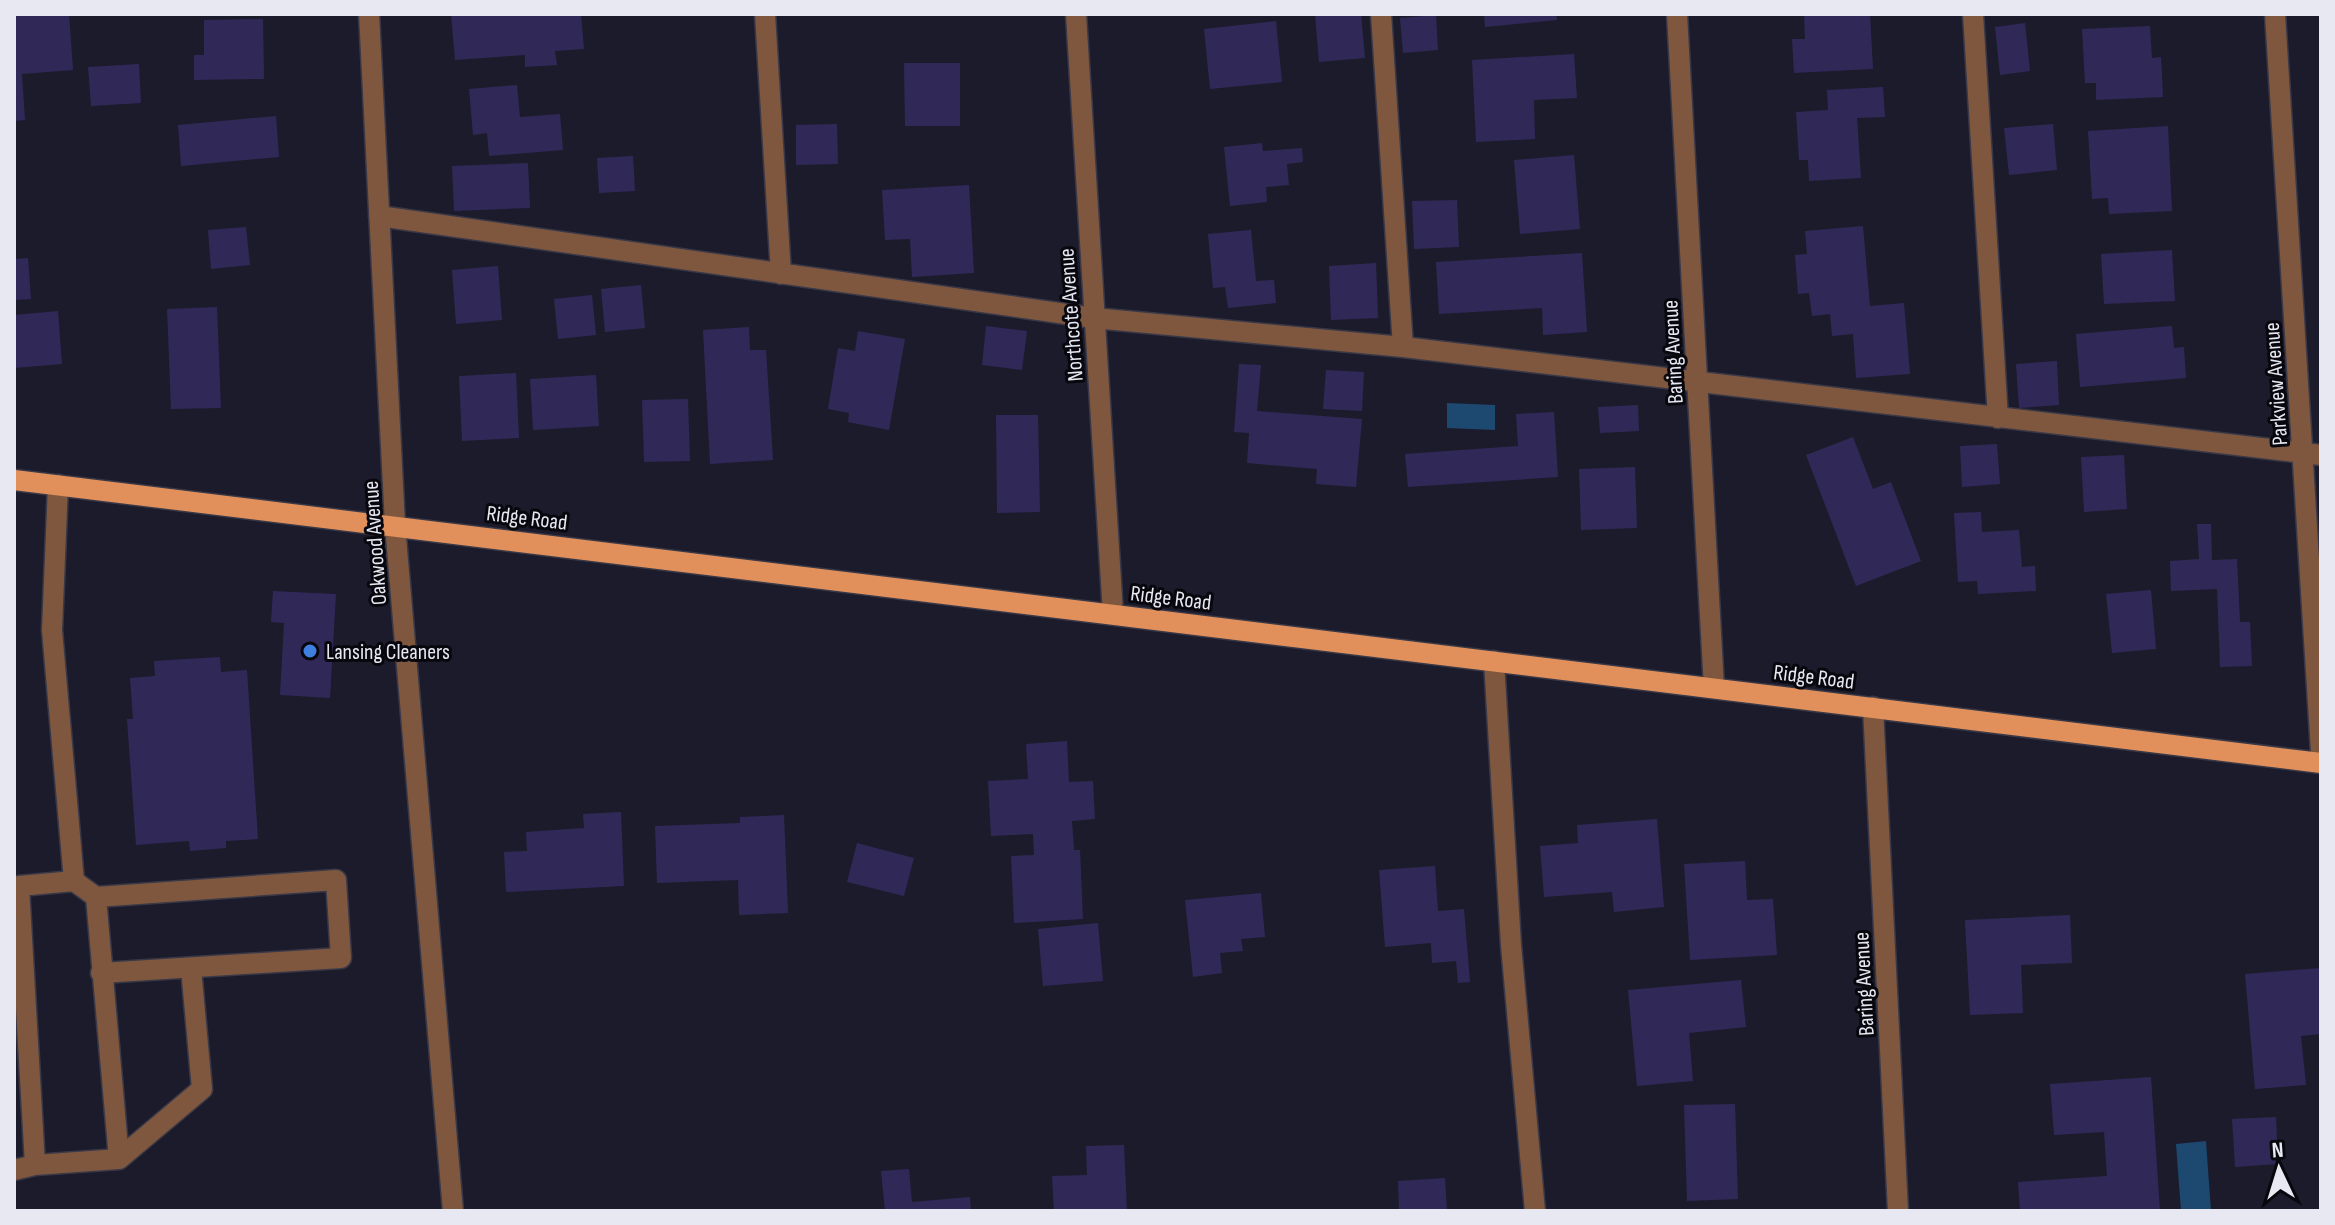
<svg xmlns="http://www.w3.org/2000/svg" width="2335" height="1225" font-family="'Sofia Sans Condensed',sans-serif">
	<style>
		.water { fill: #1d486f }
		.building { fill: #302958 }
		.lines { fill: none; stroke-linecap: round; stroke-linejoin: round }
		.minor-casing { stroke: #393847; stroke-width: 23 }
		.major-casing { stroke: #393847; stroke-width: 23 }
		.minor { stroke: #7e573e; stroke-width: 20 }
		.major { stroke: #e1905b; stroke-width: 20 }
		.shop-dot { fill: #3f7fe0; stroke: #07070d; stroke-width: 3 }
		.labels { text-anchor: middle; stroke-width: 6; stroke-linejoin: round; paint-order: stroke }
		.street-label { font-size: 22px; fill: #e8e8f3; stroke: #07070d }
		.poi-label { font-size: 22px; fill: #e8e8f3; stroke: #07070d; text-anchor: start }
	</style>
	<rect width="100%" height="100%" fill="#1c1b2b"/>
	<path class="water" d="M1447,403l48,2v25l-48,-2z
		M2206,1141l5,70h-30l-5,-67z"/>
	<path class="building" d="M14,14h55l4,56 -51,4 3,46 -11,1z
		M451,14h130l3,35 -29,2 2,14 -32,2v-12l-70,5z
		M1315,14h46l4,44 -46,4z
		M1484,14h72l1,6 -72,7z
		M1804,14h66l3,55 -79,4 -2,-34h13z
		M1436,15l2,35 -35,3 -3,-35z
		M263,19l1,60 -70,1v-25h10v-35z
		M1276,21l6,61 -72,7 -6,-60z
		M2025,23l5,48 -30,4 -5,-48z
		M2150,26l2,32 9,-1 2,40 -67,3v-17h-11l-3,-54z
		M1574,54l3,44 -43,2 1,39 -59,3 -4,-82z
		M904,63h56v63h-55z
		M139,64l2,39 -50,3 -3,-39z
		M517,85l3,32 40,-3 3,36 -74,6 -2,-23 -14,2 -4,-46z
		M1883,87l2,30 -28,1 4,60 -52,3 -1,-21h-9l-3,-48 32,-2 -1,-20z
		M276,116l3,41 -98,9 -3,-41z
		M837,124l1,40 -42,1v-40z
		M2053,124l4,46 -48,5 -5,-47z
		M2168,126l4,85 -63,3 -1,-16 -16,1 -4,-68z
		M1262,143l1,8 39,-3 1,14 -16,2 2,21 -23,2 1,15 -37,4 -6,-59z
		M1574,155l6,74 -60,5 -6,-74z
		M633,156l2,35 -36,2 -2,-35z
		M528,163l2,45 -76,3 -2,-45z
		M969,185l5,88 -62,4 -2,-38 -25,1 -3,-50z
		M1457,200l2,47 -45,2 -2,-48z
		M1863,226l7,80 34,-3 6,71 -54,4 -3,-44 -21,2 -2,-22 -18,2 -3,-23 -11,1 -3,-39 12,-1 -2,-23z
		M246,227l4,38 -39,4 -3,-39z
		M1251,230l5,51 18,-1 2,23 -48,5 -3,-21 -12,1 -5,-54z
		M2172,250l3,51 -71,3 -3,-50z
		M1582,253l5,79 -44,3 -1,-27 -103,6 -3,-52z
		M28,258l3,41 -17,1v-41z
		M1376,263l2,55 -47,2 -2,-54z
		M498,266l4,54 -46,4 -4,-54z
		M641,285l4,43 -40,4 -4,-43z
		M592,295l4,40 -38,4 -4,-40z
		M217,307l4,101 -50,1 -4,-100z
		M58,311l4,53 -48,4v-53z
		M986,326l41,5 -5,39 -40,-5z
		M2172,326l2,22 10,-1 2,31 -106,9 -4,-53z
		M749,327l1,23h16l7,110 -63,4 -7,-134z
		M858,331l47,8 -16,91 -41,-8 1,-9 -21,-4 10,-61 17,3z
		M2057,361l2,44 -40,3 -3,-44z
		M1239,364l22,1 -4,46 105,8 -6,68 -40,-3 1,-15 -70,-6 2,-30 -15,-1z
		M1326,370l38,2 -2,39 -39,-2z
		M516,373l3,65 -57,3 -3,-65z
		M596,375l3,51 -66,4 -3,-51z
		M688,399l2,62 -46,1 -2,-62z
		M1638,405l1,26 -39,2 -2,-26z
		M1554,412l4,65 -150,10 -3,-33 113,-8 -2,-32z
		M996,415h42l2,97 -43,1z
		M1853,437l20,52 18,-7 30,79 -65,25 -50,-131z
		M1997,444l3,40 -38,3 -2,-41z
		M2124,455l3,54 -43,3 -3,-55z
		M1635,467l2,61 -56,2 -2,-61z
		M1981,512l1,20 37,-2 3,37 13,-1 1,25 -58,3 -1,-13 -19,1 -4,-69z
		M2197,524h14l1,36 25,-1 3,63h10l2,44 -32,1 -3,-78 -46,2 -1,-30 29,-2z
		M2151,590l5,59 -44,4 -6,-59z
		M273,591l63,3 -6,104 -50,-3 4,-72 -13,-1z
		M220,657l1,15 26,-2 11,169 -32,2v7l-36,3 -1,-10 -53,4 -9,-126h6l-3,-41 25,-2 -1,-15z
		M1067,741l2,41 24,-1 2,38 -23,2 2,29h6l3,69 -69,4 -3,-67 23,-1 -1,-21 -42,2 -3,-55 40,-2 -2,-35z
		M621,812l3,74 -118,6 -2,-40 23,-1 -1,-19 58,-4 -1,-14z
		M784,815l4,98 -49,2 -1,-35 -81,3 -2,-57 85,-3v-6z
		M1657,819l7,88 -50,5 -2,-20 -68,5 -4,-51 38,-3 -1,-18z
		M857,843l57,15 -10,38 -57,-14z
		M1745,861l2,39 26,-1 4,56 -87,5 -6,-96z
		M1435,866l3,45 26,-2 6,73 -12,1 -2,-22 -24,2 -1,-20 -46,4 -6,-77z
		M1261,893l4,44 -24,2 2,12 -23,2 2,20 -29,4 -8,-77z
		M2070,915l2,48 -51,2 2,48 -53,2 -5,-95z
		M1098,923l5,58 -60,5 -5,-57z
		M2321,968v66l-20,2 5,49 -51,4 -10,-115z
		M1741,980l5,47 -57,6 4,48 -56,5 -9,-96z
		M2151,1077l9,134h-140l-2,-29 89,-6 -3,-44 -50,3 -4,-51z
		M1735,1104l3,95 -51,2 -3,-96z
		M2276,1117l2,47 -43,3 -3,-48z
		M1124,1145l3,66h-73l-2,-35 35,-1 -1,-29z
		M909,1169l3,33 58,-5 1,14h-86l-4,-40z
		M1445,1178l2,33h-48l-1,-30z"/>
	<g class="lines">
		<g class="minor-casing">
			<path id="minor" d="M369,14l26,511 58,686
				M765,14l16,260
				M1076,14l37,600
				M1381,14l22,333
				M1677,14l37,674
				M1973,14l25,404
				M2275,14l46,738
				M379,216l715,102 309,29 918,108
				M58,485l-6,145 22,251
				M1494,661l17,284 24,266
				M1873,707l25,504
				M96,897l240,-17 5,78 -240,15
				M119,1159l83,-70 -11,-121
				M14,1170l21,-5 -16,-279 55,-5 22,16 23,262 -84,6"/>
		</g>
		<g class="major-casing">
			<path id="major" d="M14,480l2307,283"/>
		</g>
		<use href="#minor" class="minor"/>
		<use href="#major" class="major"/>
	</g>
	<circle class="shop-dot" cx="310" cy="651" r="8"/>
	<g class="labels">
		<g class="street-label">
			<text transform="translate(1070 315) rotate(-94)" y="8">Northcote Avenue</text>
			<text transform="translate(1672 352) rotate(-93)" y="8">Baring Avenue</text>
			<text transform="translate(2275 384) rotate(-94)" y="8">Parkview Avenue</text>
			<text transform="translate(527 517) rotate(7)" y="8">Ridge Road</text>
			<text transform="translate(374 543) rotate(-94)" y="8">Oakwood Avenue</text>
			<text transform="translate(1171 597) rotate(7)" y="8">Ridge Road</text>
			<text transform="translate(1814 676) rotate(7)" y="8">Ridge Road</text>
			<text transform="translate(1863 984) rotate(-93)" y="8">Baring Avenue</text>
		</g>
		<g class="poi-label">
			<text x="326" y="659">Lansing Cleaners</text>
		</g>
	</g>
	<rect width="2335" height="1225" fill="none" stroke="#e8e8f3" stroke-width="32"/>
	<g transform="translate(2279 1169) rotate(356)" stroke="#07070d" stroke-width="6" paint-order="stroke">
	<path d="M0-6L14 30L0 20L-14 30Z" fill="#e8e8f3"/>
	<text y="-12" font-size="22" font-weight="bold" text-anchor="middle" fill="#e8e8f3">N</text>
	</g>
</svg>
